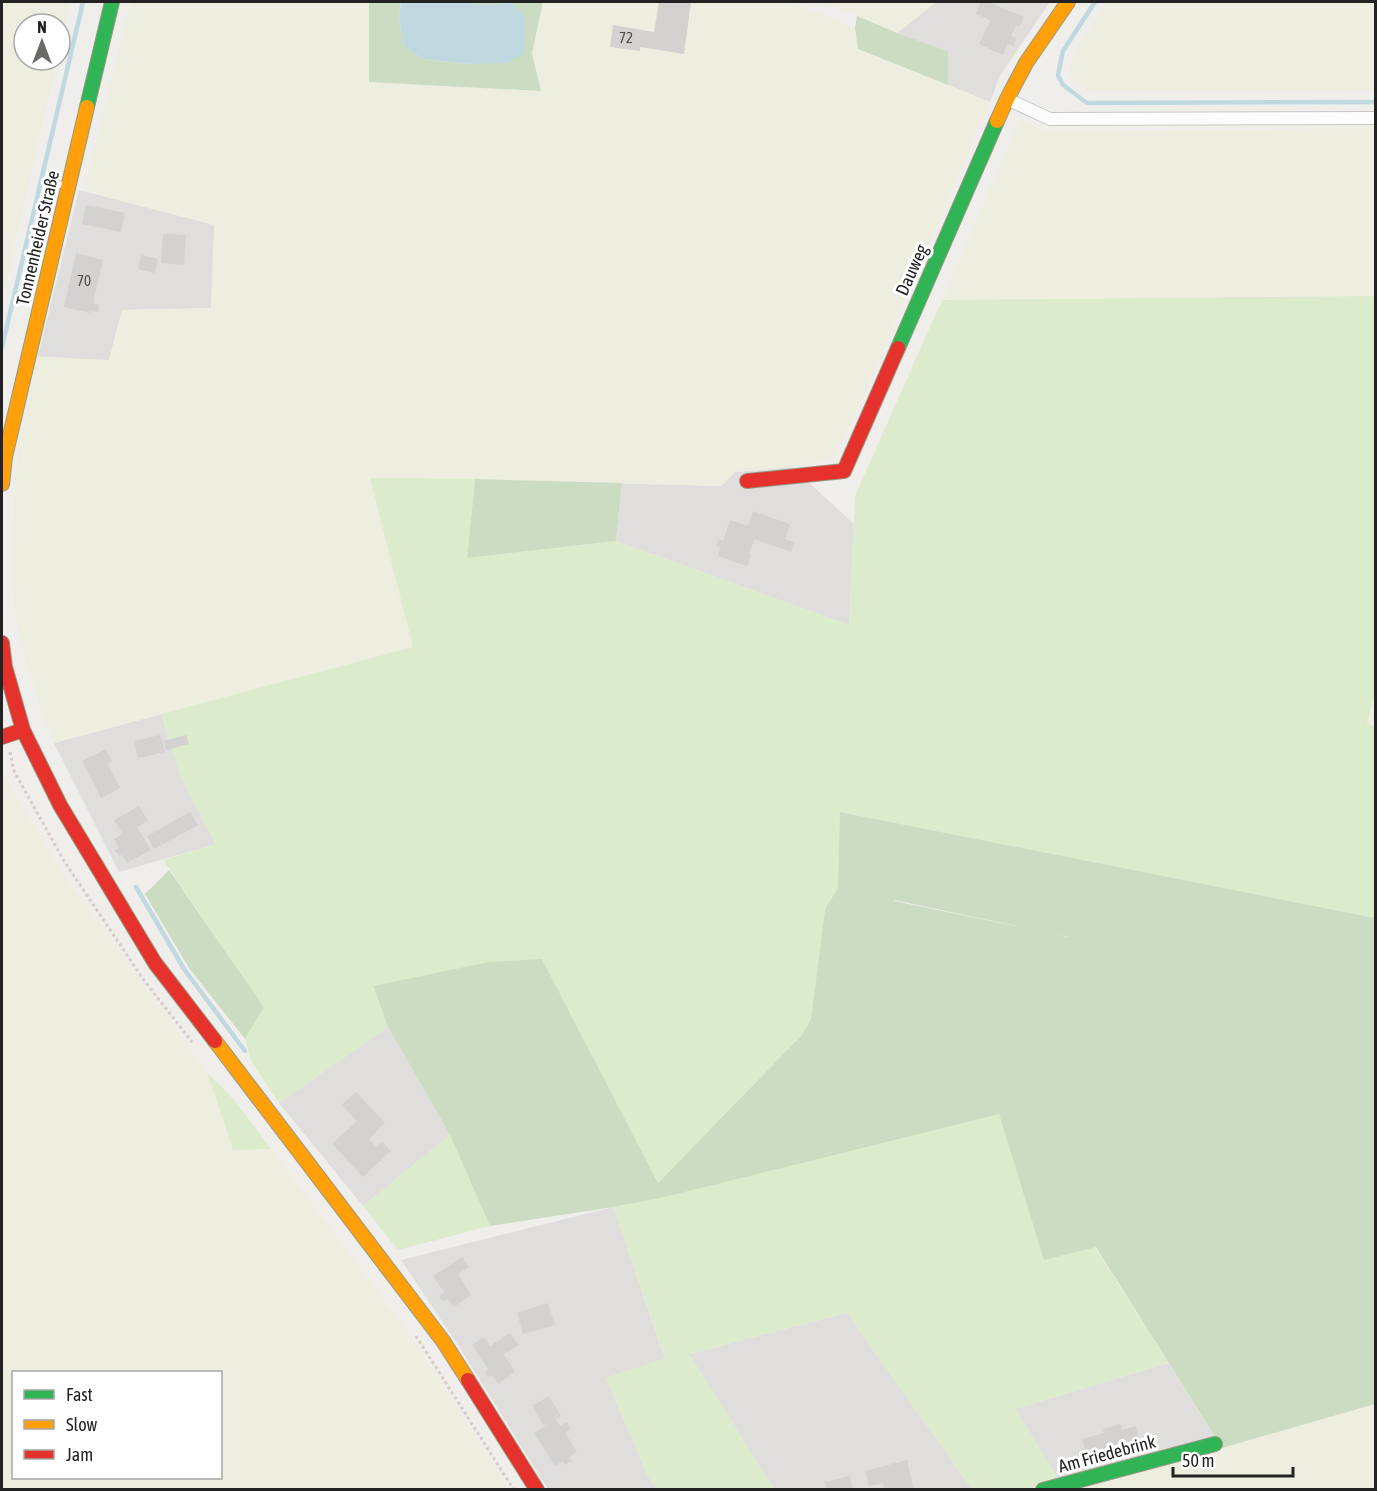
<svg xmlns="http://www.w3.org/2000/svg" width="1377" height="1491" font-family="'Asap Condensed',sans-serif">
	<style>
		.residential { fill: #dfdedc }
		.farmland { fill: #edeedf; fill-rule: evenodd }
		.grass { fill: #dcebcc }
		.forest { fill: #cbdcc2; fill-rule: evenodd }
		.water { fill: #c0d9e0 }
		.lines { fill: none; stroke-linecap: round; stroke-linejoin: round }
		.stream { stroke: #c0d9e0; stroke-width: 4.5 }
		.building { fill: #d4d2d0 }
		.lane-casing { stroke: #c7c6c5; stroke-width: 8 }
		.street-casing { stroke: #c7c6c5; stroke-width: 14 }
		.fast-casing { stroke: #979983; stroke-width: 16 }
		.slow-casing { stroke: #979983; stroke-width: 16 }
		.jam-casing { stroke: #979983; stroke-width: 16 }
		.path { stroke: #d7cbc9; stroke-width: 3; stroke-dasharray: 3 3; stroke-linecap: butt }
		.lane { stroke: #fdfcfc; stroke-width: 6 }
		.street { stroke: #fdfcfc; stroke-width: 12 }
		.fast { stroke: #30b455; stroke-width: 14 }
		.slow { stroke: #ff9f0a; stroke-width: 14 }
		.jam { stroke: #e5322d; stroke-width: 14 }
		.labels { text-anchor: middle; stroke-width: 6; stroke-linejoin: round; paint-order: stroke }
		.number-label { font-size: 15px; fill: #4e4e4e }
		.street-label { font-size: 18px; fill: #222; stroke: #fff }
	</style>
	<rect width="100%" height="100%" fill="#efeeeb"/>
	<path class="residential" d="M936,2h114l-50,74 -10,26 -42,-17v-34l-51,-18z
		M79,190l136,35 -4,83 -89,2 -13,51 -71,-5z
		M792,467l62,57 -5,101 -233,-84 6,-58 99,3 14,-14z
		M161,714l21,66 34,64 -97,28 -65,-129z
		M388,1027l62,108 -87,71 -84,-103z
		M613,1207l52,152 -59,19 41,96 10,15h-109l-90,-144 -57,-85z
		M847,1313l125,176h-198l-85,-135z
		M1168,1363l48,76 -157,41 -44,-71z"/>
	<path class="farmland" d="M2,2h68l-10,44v-22h-36v36h33l-55,240z
		M131,2h238v80l172,9 -9,-38 11,-51h246l66,26 4,21 131,53 -129,301 -29,54 -21,7 -19,3 -57,5 -14,14 -339,-8 -12,1 43,168 -359,96 -10,-24 -22,-72 -7,-37 -3,-40 2,-76 5,-48 19,-89 71,3 13,-50 89,-2 3,-83 -130,-34z
		M821,2h115l-39,31 -40,-17z
		M1108,2h267v88h-287l-18,-14 2,-22z
		M1020,118l26,14 329,-4v168l-433,4z
		M1375,689v38l-8,-4z
		M2,772l56,94 149,206 26,78 38,-1 149,200 89,140h-507zM14,1372h206v106h-206z
		M1375,1404v85l-309,1 156,-42z"/>
	<path class="grass" d="M1375,296l1,393 -9,34 9,4 -1,191 -534,-106 -3,76 -13,21 -14,110 -9,16 -144,148 -116,-224 -169,28 15,40 -109,76 -28,-42 -6,-22 19,-32 -101,-147 53,-16 -34,-64 -21,-66 252,-67 -43,-169 105,1 -8,79 149,-17 233,84 6,-129 87,-196z
		M207,1072l29,30 35,47 -38,1z
		M999,1114l45,145 51,-12 73,116 -153,46 44,71 -34,10 -53,-1 -125,-176 -158,41 85,135h-117l-10,-15 -41,-96 59,-20 -52,-151 52,-10z
		M450,1135l40,91 -92,24 -35,-44z"/>
	<path class="forest" d="M369,2h32l-2,16 5,28 19,13 46,5 54,-10 3,-36 -14,-15 -31,2 -13,-3h75l-11,51 9,38 -172,-9z
		M857,16l40,17 51,18v34l-90,-36 -3,-21z
		M475,479l147,4 -6,58 -149,17z
		M840,812l535,106v486l-153,44 -126,-201 -52,13 -45,-146 -334,83 -52,10 -123,19 -40,-91 -62,-108 -15,-41 116,-24 53,-3 116,224 144,-148 9,-16 14,-110 13,-21zM894,900l174,37h1l-175,-36z
		M169,870l95,137 -19,32 -56,-71 -44,-74z"/>
	<path class="water" d="M401,2h67l13,3 31,-2 14,14 -2,37 -17,9 -38,1 -46,-5 -19,-13 -5,-28z"/>
	<g class="lines">
		<path class="stream" d="M1095,2l-32,49 -5,24 5,10 24,18 289,-1
			M2,347l81,-345
			M136,887l48,82 61,82"/>
	</g>
	<path class="building" d="M659,2h32l-7,52 -44,-7v4l-30,-4 3,-22 41,7z
		M981,2h7l36,15 -5,10 -3,-2 -5,11 6,2 -4,8 -5,-2 -5,11 -24,-11 11,-24 -14,-6z
		M86,205l39,8 -4,19 -39,-8z
		M163,234l23,1 -2,30 -23,-2z
		M76,253l27,7 -10,43 6,2 -1,7 -7,-1v2l-27,-6z
		M141,255l17,4 -3,14 -17,-4z
		M753,511l37,13 -5,15 9,3 -3,10 -37,-13 -5,15 2,1 -4,11 -29,-10 2,-8 -4,-2 2,-7 5,2 7,-21 18,6z
		M160,735l5,17 -27,6 -4,-17z
		M186,735l3,9 -23,6 -2,-9z
		M106,749l6,12 -4,3 12,24 -19,10 -19,-37z
		M139,806l9,15 -11,6 14,23 -24,13 -5,-8 -3,1 -4,-6 4,-2 -5,-9 9,-5 -9,-14z
		M190,812l8,13 -44,24 -7,-13z
		M356,1092l29,31 -16,16 7,8 6,-5 9,9 -28,26 -31,-33 25,-23 -15,-16z
		M462,1257l7,10 -11,7 13,21 -17,12 -6,-8 -5,3 -4,-6 5,-4 -11,-16z
		M548,1303l7,22 -32,9 -6,-21z
		M510,1333l9,12 -15,9 11,18 -17,12 -6,-9 -4,2 -3,-5 3,-3 -16,-24 12,-8 6,9z
		M549,1396l12,20 -5,3 4,7 7,-4 4,7 -6,4 12,19 -8,5 3,4 -7,4 -2,-4 -8,5 -21,-33 18,-11 -8,4 -12,-20z
		M1120,1424l2,6 14,-4 5,19 -54,14 -5,-20 22,-6 -1,-4z
		M907,1460l7,30h-30l-1,-7 -14,3 -4,-15z
		M850,1476l3,14h-26l-2,-8z"/>
	<g class="lines">
		<g class="lane-casing">
			<path id="lane" d="M53,183l15,3"/>
		</g>
		<g class="street-casing">
			<path id="street" d="M1007,99l43,20 326,-1"/>
		</g>
		<g class="fast-casing">
			<path id="fast" d="M87,107l25,-105
				M898,348l99,-227
				M1043,1490l172,-46"/>
		</g>
		<g class="slow-casing">
			<path id="slow" d="M997,121l10,-22 19,-36 42,-61
				M2,484l3,-27 82,-350
				M215,1041l228,300 25,39"/>
		</g>
		<g class="jam-casing">
			<path id="jam" d="M747,481l97,-10 54,-123
				M2,643l3,24 18,63 37,75 95,158 60,78
				M2,737l21,-7
				M468,1380l69,110"/>
		</g>
		<path class="path" d="M10,752l4,19 50,90 79,118 49,63
			M416,1336l98,154"/>
		<use href="#lane" class="lane"/>
		<use href="#street" class="street"/>
		<use href="#fast" class="fast"/>
		<use href="#slow" class="slow"/>
		<use href="#jam" class="jam"/>
	</g>
	<g class="labels">
		<g class="number-label">
			<text x="626" y="43">72</text>
			<text x="84" y="286">70</text>
		</g>
		<g class="street-label">
			<text transform="translate(38 238) rotate(-77)" y="6">Tonnenheider Straße</text>
			<text transform="translate(912 270) rotate(-66)" y="6">Dauweg</text>
			<text transform="translate(1107 1454) rotate(-15)" y="6">Am Friedebrink</text>
		</g>
	</g>
	<rect width="1377" height="1491" fill="none" stroke="#222222" stroke-width="6"/>
	<rect x="12" y="1371" width="210" height="108" fill="#ffffff" stroke="#a7a7a7" stroke-width="1.5"/>
	<rect x="24" y="1390" width="30" height="9" fill="#30b455" stroke="#a7a7a7" stroke-width="1.5"/>
	<text x="66" y="1401" font-size="18" fill="#222222">Fast</text>
	<rect x="24" y="1420" width="30" height="9" fill="#ff9f0a" stroke="#a7a7a7" stroke-width="1.5"/>
	<text x="66" y="1431" font-size="18" fill="#222222">Slow</text>
	<rect x="24" y="1450" width="30" height="9" fill="#e5322d" stroke="#a7a7a7" stroke-width="1.5"/>
	<text x="66" y="1461" font-size="18" fill="#222222">Jam</text>
	<g transform="translate(42 42)"><circle r="28" fill="#ffffff" stroke="#a7a7a7" stroke-width="1.5"/>
	<path d="M0-4.5L10 22L0 15L-10 22Z" fill="#6a6968"/>
	<text y="-9" font-size="16" font-weight="bold" text-anchor="middle" fill="#222222">N</text>
	</g>
	<path d="M1173 1467v9h120v-9" fill="none" stroke="#222222" stroke-width="3"/>
	<text x="1182" y="1467" font-size="18" fill="#222222" stroke="#ffffff" stroke-width="4.5" paint-order="stroke">50 m</text>
</svg>
